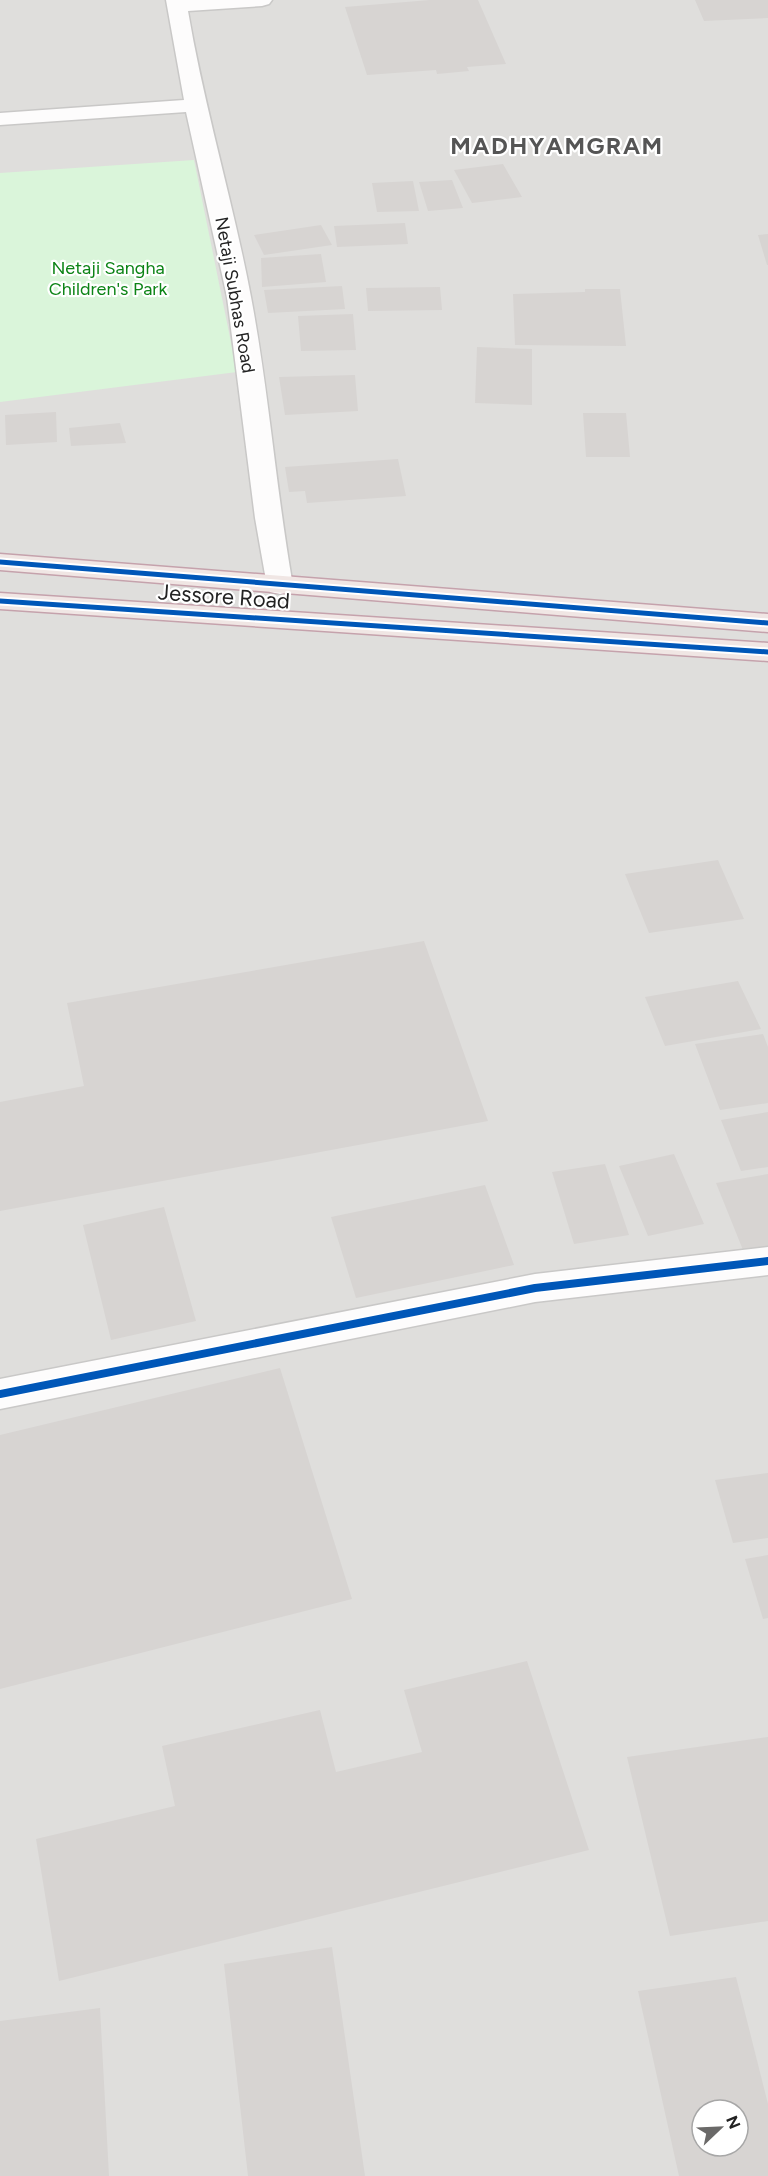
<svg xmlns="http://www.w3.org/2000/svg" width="768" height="2176" font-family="Figtree,sans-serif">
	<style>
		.residential { fill: #dfdedc; fill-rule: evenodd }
		.park { fill: #daf5da }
		.building { fill: #d7d4d2; fill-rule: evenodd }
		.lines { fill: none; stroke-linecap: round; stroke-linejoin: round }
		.minor-casing { stroke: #c9c8c7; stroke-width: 3 }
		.trunk-casing { stroke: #c5a2ac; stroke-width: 3 }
		.minor { fill: #fdfcfc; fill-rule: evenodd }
		.trunk { fill: #f0e6e4; fill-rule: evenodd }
		.cycleway-far1-casing { stroke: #fff; stroke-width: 9 }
		.cycleway-casing { stroke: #fff; stroke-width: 11 }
		.cycleway-far1 { stroke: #0057b8; stroke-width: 5 }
		.cycleway { stroke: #0057b8; stroke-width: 8 }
		.labels { text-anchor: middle; stroke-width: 4.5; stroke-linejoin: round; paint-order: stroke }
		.far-park-label { font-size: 18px; fill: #0c8416; stroke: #fff }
		.far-street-label { font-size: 18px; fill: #222; stroke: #fff }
		.street-label { font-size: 22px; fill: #222; stroke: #fff }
		.far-district-label { font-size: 24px; font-weight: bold; letter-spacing: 1.5px; fill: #555; stroke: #fff }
	</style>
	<rect width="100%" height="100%" fill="#f0eeeb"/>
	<path class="residential" d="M0,0h768v2176h-768zM702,2110h36v36h-36z"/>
	<path class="park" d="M194,160l43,212 -237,30v-229z"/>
	<path class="building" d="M430,0h48l28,64 -39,3 2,4 -32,3 -1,-4 -69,5 -22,-68z
		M695,0h73v18l-64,3z
		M503,164l19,33 -50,6 -18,-33z
		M452,180l11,28 -35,3 -9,-29z
		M413,181l6,30 -42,1 -5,-29z
		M405,223l3,21 -71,3 -3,-21z
		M321,225l11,20 -68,10 -10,-20z
		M768,234v31h-1l-9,-30z
		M321,254l5,28 -64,5 -1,-29z
		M342,286l3,23 -77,4 -4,-23z
		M440,287l2,23 -74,1 -2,-23z
		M585,289h35l6,57 -111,-1 -2,-51 72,-2z
		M353,314l3,36 -55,1 -3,-35z
		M477,347l55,2v56l-57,-2z
		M355,375l3,36 -73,4 -6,-38z
		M56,412l1,30 -51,3 -1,-30z
		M583,413h43l4,44h-44z
		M120,423l6,20 -55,3 -2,-18z
		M398,459l8,37 -99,7 -2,-12 -16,1 -4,-25z
		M718,860l26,59 -95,14 -24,-59z
		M424,941l64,180 -488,90v-109l84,-16 -17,-83z
		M738,981l23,48 -96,17 -20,-49z
		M763,1034l5,13v56l-48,7 -25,-66z
		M768,1112v55l-27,4 -20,-51z
		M674,1154l30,70 -56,12 -29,-70z
		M605,1164l24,71 -55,9 -22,-72z
		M768,1174v72l-25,4 -27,-67z
		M485,1185l29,80 -158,33 -25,-81z
		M164,1207l32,114 -85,19 -28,-115z
		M280,1368l72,231 -352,90v-254z
		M768,1473v65l-35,5 -18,-63z
		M768,1555v63l-5,1 -18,-60z
		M527,1661l62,189 -530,131 -23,-142 139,-33 -13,-60 158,-36 16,62 86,-20 -18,-62z
		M768,1737v184l-98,15 -43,-179z
		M332,1947l33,229h-117l-24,-212z
		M736,1977l32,127v72h-89l-41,-185zM702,2110h36v36h-36z
		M100,2008l9,168h-109v-155z"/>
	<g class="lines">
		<g class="minor-casing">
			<path id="minor" d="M166,0h106l-3,4 -7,2 -74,5c16,96 45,190 63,286 18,95 25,193 42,289l-3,6 -10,2 -10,-2 -3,-6 -12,-68 -28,-221 -41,-185 -186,13v-12l184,-13z
				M768,1247v28l-233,27 -535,107v-30l535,-105z"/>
		</g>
		<g class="trunk-casing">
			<path id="trunk" d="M0,554l768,60v18l-768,-62z
				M0,593l768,50v18l-768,-52z"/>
		</g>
		<use href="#minor" class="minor"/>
		<use href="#trunk" class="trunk"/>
		<g class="cycleway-far1-casing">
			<path id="cycleway-far1" d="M0,562l768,61
				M0,601l768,51"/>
		</g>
		<g class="cycleway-casing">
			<path id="cycleway" d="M0,1394l535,-106 233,-27"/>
		</g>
		<use href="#cycleway-far1" class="cycleway-far1"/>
		<use href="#cycleway" class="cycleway"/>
	</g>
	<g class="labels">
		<g class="far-park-label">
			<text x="108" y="274">Netaji Sangha<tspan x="108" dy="21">Children's Park</tspan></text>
		</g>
		<g class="far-street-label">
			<text transform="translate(235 295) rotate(80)" y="6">Netaji Subhas Road</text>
		</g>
		<g class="street-label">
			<text transform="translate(224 596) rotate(4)" y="8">Jessore Road</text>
		</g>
		<g class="far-district-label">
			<text x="557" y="154">MADHYAMGRAM</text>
		</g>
	</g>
	<g transform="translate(720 2128) rotate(67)"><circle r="28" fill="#ffffff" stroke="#a7a7a7" stroke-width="1.5"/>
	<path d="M0-4.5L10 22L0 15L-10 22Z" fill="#6a6968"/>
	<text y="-9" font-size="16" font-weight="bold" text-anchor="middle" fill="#222222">N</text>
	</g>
</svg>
